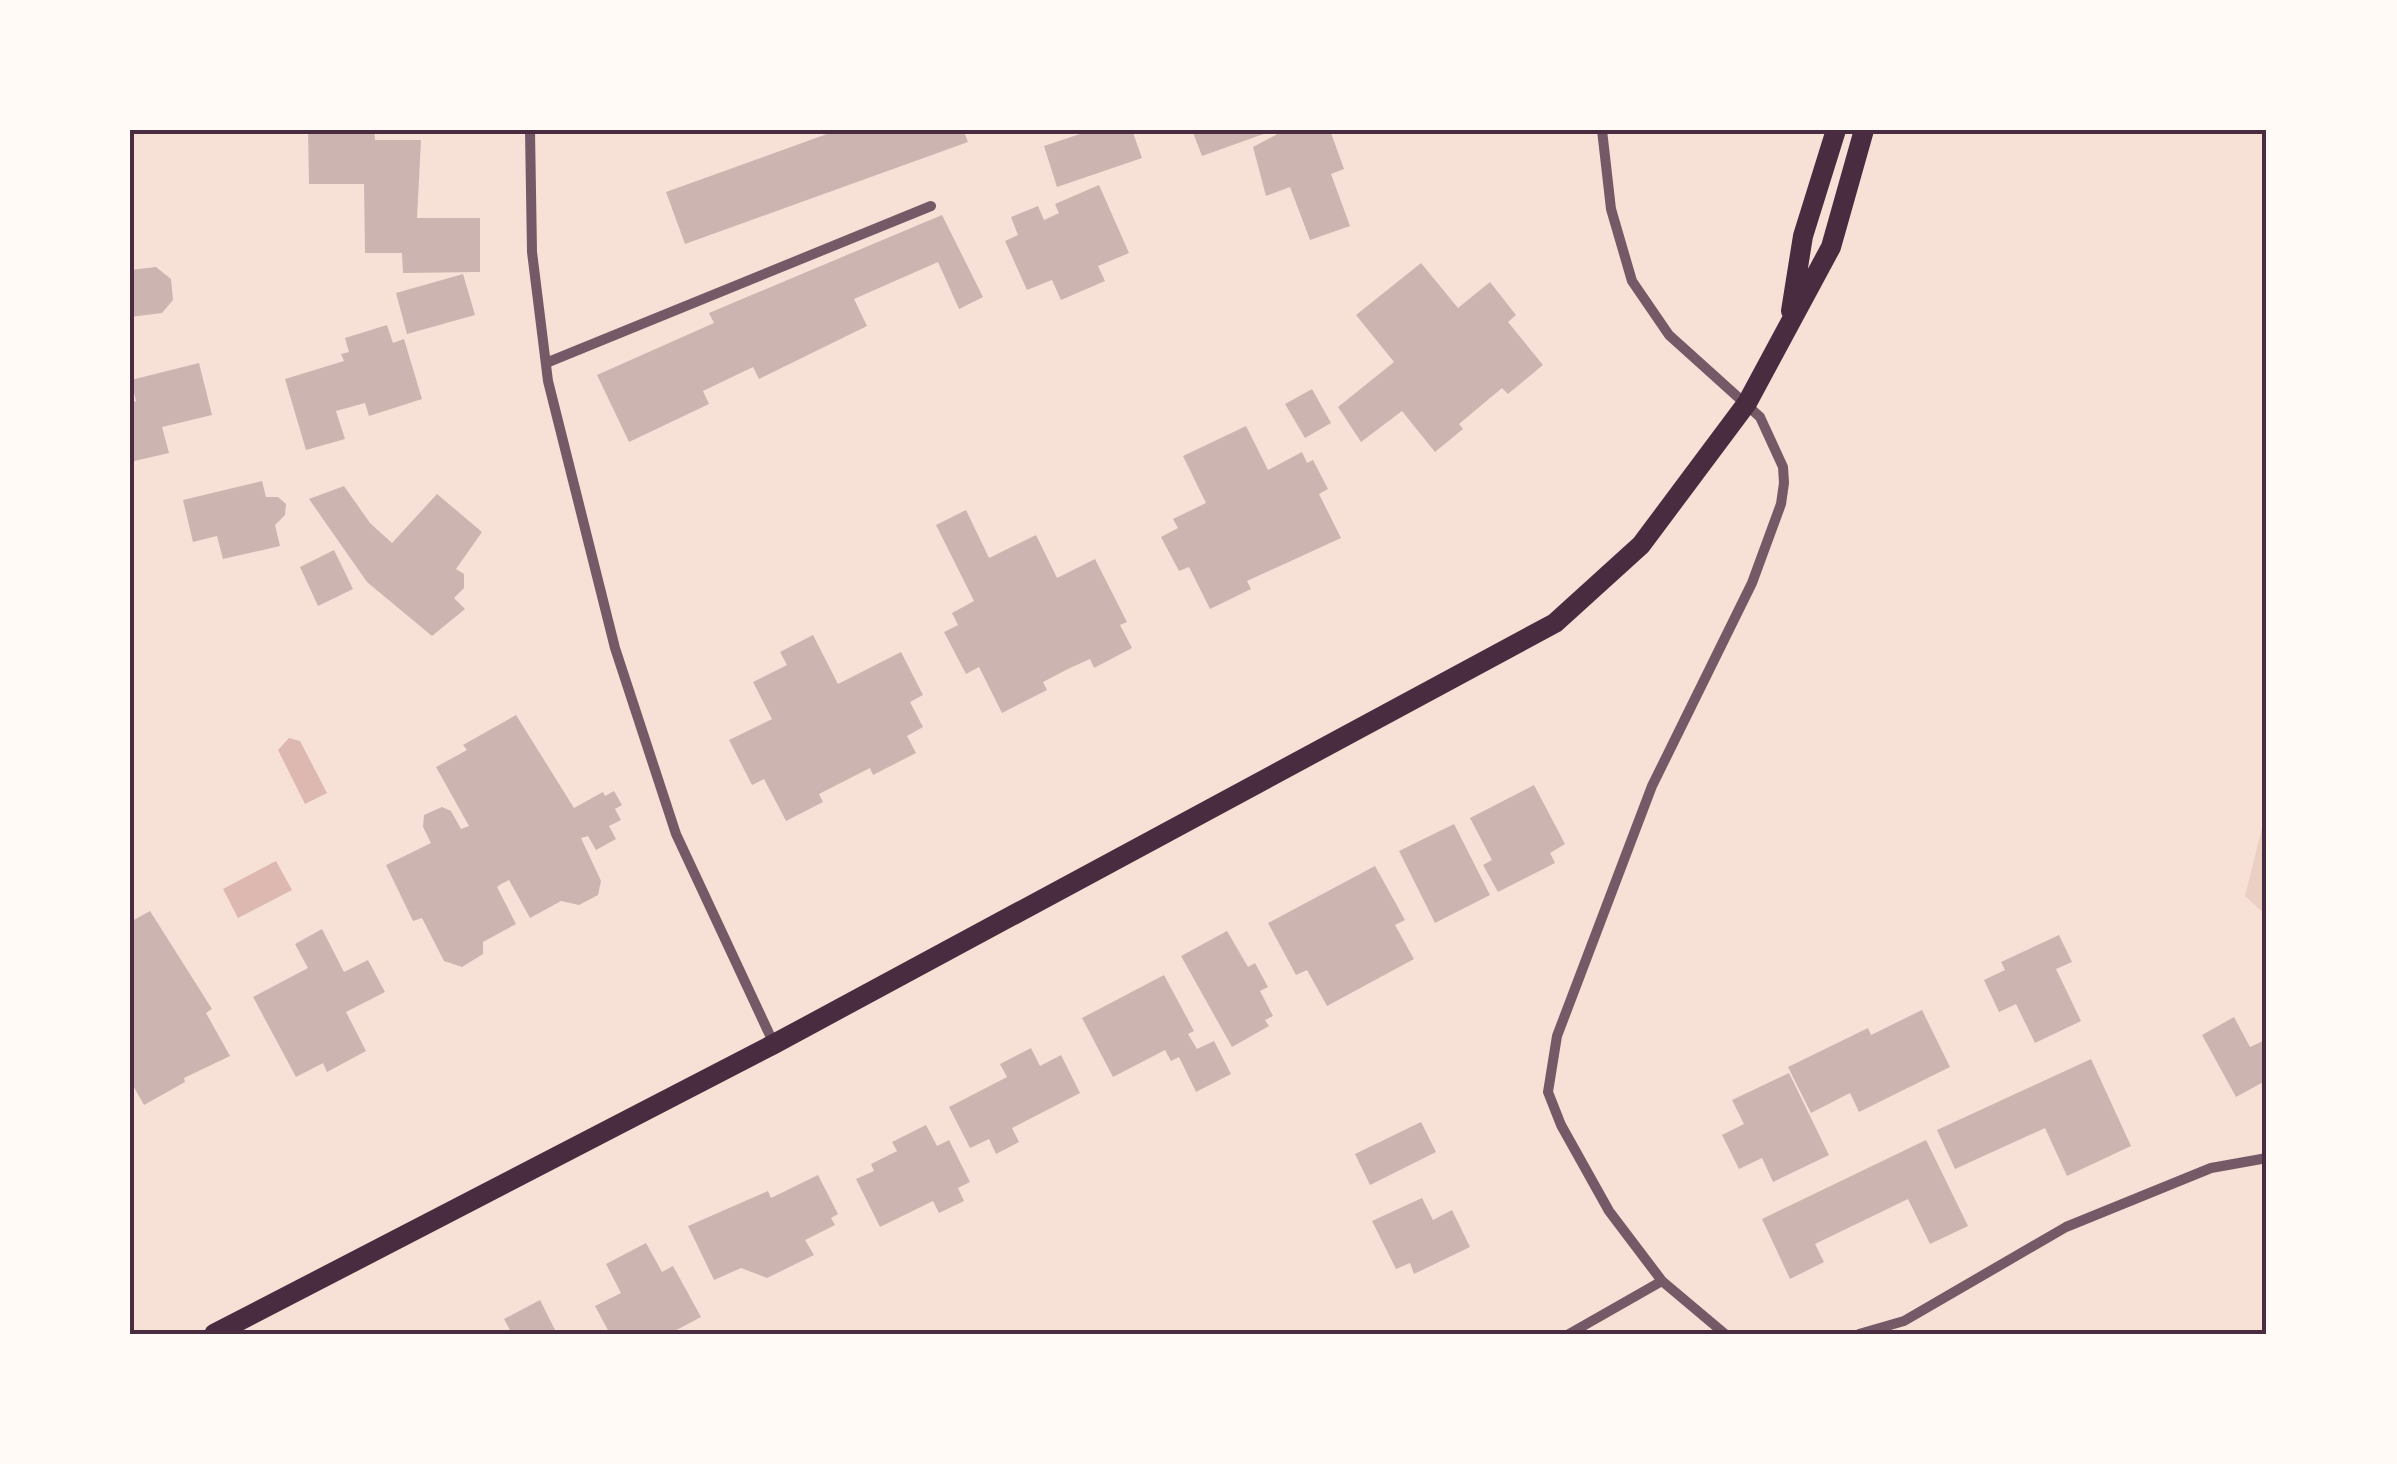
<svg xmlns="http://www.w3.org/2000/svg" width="2397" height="1464" font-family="Quicksand,sans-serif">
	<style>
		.green { fill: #ebcfc5 }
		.water { fill: #dcb8b0 }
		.building { fill: #ccb4b1 }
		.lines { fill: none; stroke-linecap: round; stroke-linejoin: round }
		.minor { stroke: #755966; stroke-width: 10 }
		.secondary { stroke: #4a2c40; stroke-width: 20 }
		.neatline { fill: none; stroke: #4a2c40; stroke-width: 4 }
	</style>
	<rect width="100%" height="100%" fill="#f7e1d7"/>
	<path class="green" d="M2267,808v108l-22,-20z"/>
	<path class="water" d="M289,738l11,3 27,52 -22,11 -27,-54z
		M276,861l16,29 -54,28 -15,-29z"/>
	<path class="building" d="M308,130h66l1,10h46l-4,78h63v54l-77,1 -1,-20h-37l-1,-69h-55z
		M838,130h125l5,12 -283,102 -19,-52z
		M1092,130h40l10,28 -85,29 -13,-41z
		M1192,130h80v1l-70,25z
		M1285,130h45l14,39 -13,5 19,52 -40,14 -20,-53 -24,9 -13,-49z
		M1099,185l30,68 -31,13 7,15 -44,19 -9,-20 -25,10 -22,-49 13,-6 -7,-18 27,-11 6,14 15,-7 -4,-9z
		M942,215l41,82 -24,12 -21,-47 -84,37 13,27 -108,53 -6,-12 -50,24 6,13 -80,38 -32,-67 117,-52 -5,-10z
		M1421,263l37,45 32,-26 26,33 -8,7 35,43 -35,29 -6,-6 -43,36 4,5 -28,23 -33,-41 -41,31 -23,-35 56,-45 -38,-47z
		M156,267l15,12 2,21 -11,13 -32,4v-47z
		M463,274l12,41 -68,19 -11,-41z
		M387,325l6,18 11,-4 18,60 -53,17 -4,-13 -29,8 9,28 -39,11 -21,-71 59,-18 -3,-7 8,-2 -4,-14z
		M199,363l13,52 -50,12 7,26 -39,9v-59l6,-2 -5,-21z
		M1312,389l19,34 -26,15 -20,-34z
		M1246,426l22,44 34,-18 5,11 6,-3 15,29 -9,5 22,44 -94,43 4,8 -41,20 -21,-42 -10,4 -18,-34 17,-9 -5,-9 33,-16 -23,-47z
		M262,481l4,16h12l8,7 -1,11 -10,10 5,21 -57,13 -6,-23 -24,6 -10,-42z
		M344,486l26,37 22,20 45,-49 45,38 -26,37 8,5v14l-10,10 11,11 -33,27 -65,-54 -58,-83z
		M966,510l23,48 47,-23 21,43 38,-19 32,63 -7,3 12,23 -38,20 -4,-9 -20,9 -27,14 4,8 -45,23 -23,-46 -13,7 -22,-42 14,-7 -6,-12 22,-12 -38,-76z
		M334,550l19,39 -35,17 -18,-39z
		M813,635l25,49 63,-32 22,43 -13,7 13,25 -16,9 9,17 -43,22 -3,-7 -51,26 4,8 -37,19 -22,-42 -12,6 -23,-45 43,-21 -19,-37 34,-17 -7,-13z
		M516,715l58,93 29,-16 2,4 9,-5 8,14 -7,4 6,11 -12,6 7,13 -20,11 -8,-14 -7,2 20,43 -3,14 -19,10 -18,-4 -31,17 -21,-38 -8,4 -4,3 19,37 -33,18v12l-21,13 -18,-6 -22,-43 -9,3 -27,-56 45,-22 -8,-16 1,-12 18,-8 9,4 10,18 8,-3 -33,-59 31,-17 -4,-5z
		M1534,785l31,59 -15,9 5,10 -57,29 -15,-27 9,-5 -22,-42z
		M1454,824l36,71 -55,28 -36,-72z
		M1375,866l30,54 -10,5 19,34 -87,47 -20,-36 -11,5 -28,-52z
		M150,911l62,98 -6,4 24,43 -46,22 1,4 -41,23 -14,-25v-163l2,4z
		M322,929l22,43 24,-12 17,32 -39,20 20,39 -39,21 -4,-9 -27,14 -43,-80 55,-29 -13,-24z
		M1227,931l21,36 7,-4 13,24 -8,4 13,25 -8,4 4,6 -37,21 -51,-91z
		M2059,935l13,27 -16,7 25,52 -46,22 -19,-39 -17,8 -15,-32 21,-10 -4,-8z
		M1164,975l30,56 -6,3 9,15 17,-8 17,33 -35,18 -17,-35 -8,4 -6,-11 -52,27 -31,-59z
		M1922,1010l28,57 -91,45 -9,-19 -39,20 -23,-46 80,-39 3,7z
		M2234,1017l16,30 13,-6 4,8v31l-31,17 -34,-62z
		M1031,1048l9,18 21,-11 19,38 -68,35 7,14 -23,12 -7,-15 -19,9 -21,-41 58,-30 -7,-13z
		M2091,1059l40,87 -64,30 -22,-48 -90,41 -18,-39z
		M1789,1073l40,82 -56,27 -11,-24 -23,11 -17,-34 22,-11 -12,-24z
		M1421,1122l15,30 -66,33 -15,-31z
		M926,1125l11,21 12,-6 21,42 -12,6 6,13 -25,12 -6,-12 -53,26 -24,-48 18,-8 -3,-7 26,-13 -5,-9z
		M1926,1140l42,86 -38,18 -22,-45 -93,45 9,18 -34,17 -28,-60z
		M818,1175l20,39 -7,4 4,7 -30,15 9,15 -47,23 -26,-10 -27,12 -26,-54 80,-35 3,7z
		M1422,1198l11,22 19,-10 18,37 -56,27 -4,-11 -14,6 -24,-48z
		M646,1243l16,29 11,-6 28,51 -32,17h-59l-15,-28 26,-13 -15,-29z
		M540,1300l17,34h-45l-8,-15z"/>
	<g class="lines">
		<path class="minor" d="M530,130l2,122 16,129 67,267 61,186 98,210
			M1602,130l9,79 21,72 37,54 91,82 23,50 1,16 -3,21 -29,79 -100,203 -95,250 -9,56 13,33 48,86 53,70 63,53
			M546,363l385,-157
			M1569,1334l93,-53
			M1859,1334l45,-13 162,-94 145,-59 56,-10"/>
		<path class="secondary" d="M1791,311l12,-75 33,-106
			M214,1334l560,-290 781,-421 86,-78 106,-142 84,-156 33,-117"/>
	</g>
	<rect width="2397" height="1464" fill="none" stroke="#fffaf5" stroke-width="265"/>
	<rect x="132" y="132" width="2132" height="1200" class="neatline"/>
</svg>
